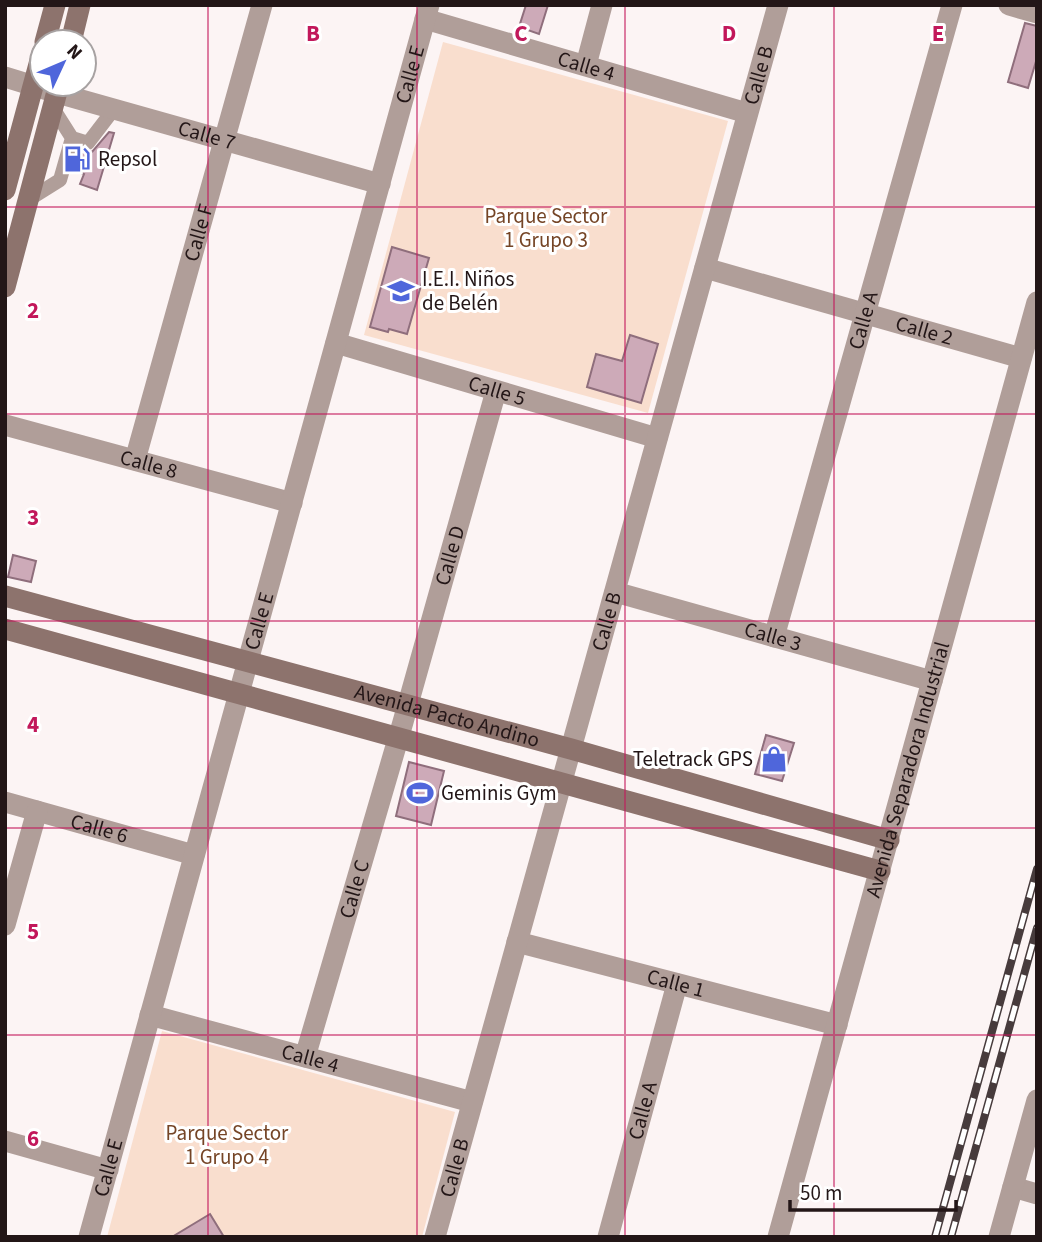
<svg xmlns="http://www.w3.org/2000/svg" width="1042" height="1242" font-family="'Source Sans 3',sans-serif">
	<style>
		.green { fill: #f9dece }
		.building { fill: #cdaab8; stroke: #8f6e7c; stroke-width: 2 }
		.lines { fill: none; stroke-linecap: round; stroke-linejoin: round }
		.lane { stroke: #b09e99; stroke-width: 14 }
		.street { stroke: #b09e99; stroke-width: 21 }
		.secondary { stroke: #8d736d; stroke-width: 21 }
		.rail-casing { stroke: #473b3c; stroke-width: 8 }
		.rail { stroke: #fff; stroke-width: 5; stroke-dasharray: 16; stroke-linecap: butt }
		.grid { fill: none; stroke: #c2185b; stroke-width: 2; stroke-opacity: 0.55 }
		.labels { text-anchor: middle; stroke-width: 6; stroke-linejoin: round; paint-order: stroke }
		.street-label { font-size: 21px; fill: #231617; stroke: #fff }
		.poi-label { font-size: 21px; fill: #231617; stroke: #fff; text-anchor: start }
		.park-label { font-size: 21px; fill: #754526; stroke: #fff }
		.grid-label { font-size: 23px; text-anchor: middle; font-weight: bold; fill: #c2185b; stroke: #fff; stroke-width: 6; stroke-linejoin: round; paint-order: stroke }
	</style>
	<rect width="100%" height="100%" fill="#fcf4f4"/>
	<path class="green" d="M443,42l285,79 -80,292 -284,-78z
		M162,1031l293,81 -33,125h-315z"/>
	<path class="building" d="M526,5h22l-9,29 -20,-7z
		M1025,23l12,3v32l-9,30 -20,-6z
		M109,132l5,1 -17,57 -17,-6 4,-10 -11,-4 6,-20 13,2z
		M392,247l37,11 -22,76 -18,-5 -1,3 -18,-5z
		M630,335l28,9 -17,59 -54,-16 9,-33 26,7z
		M13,555l23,6 -5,21 -23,-5z
		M766,735l28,8 -12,38 -27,-7z
		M409,762l35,9 -13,54 -35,-9z
		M210,1214l14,23h-52z"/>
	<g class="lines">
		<path class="lane" d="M72,138l16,5 26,-34
			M28,200l32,-20 12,-42 -19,-30"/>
		<g class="street">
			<path d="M1009,5l28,8"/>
			<path id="s1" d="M425,19l322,94"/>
			<path d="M586,65l16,-60"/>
			<path id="s2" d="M5,77l52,16 323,91"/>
			<path id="s3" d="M705,268l316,90"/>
			<path id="s4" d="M336,343l321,95"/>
			<path id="s5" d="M5,425l287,78"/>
			<path id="s6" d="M135,460l127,-455"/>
			<path id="s7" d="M615,592l317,89"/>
			<path id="s8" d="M774,637l178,-632"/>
			<path id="s9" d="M5,802l189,53"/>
			<path d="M5,925l32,-114"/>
			<path id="s10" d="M517,942l320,83"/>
			<path id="s11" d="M150,1015l322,87"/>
			<path id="s12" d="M305,1057l98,-335 93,-331"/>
			<path d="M5,1141l103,29"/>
			<path d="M1013,1187l24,7"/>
			<path id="s13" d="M89,1237l340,-1232"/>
			<path id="s14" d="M435,1237l343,-1232"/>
			<path id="s15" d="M608,1237l69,-253"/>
			<path id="s16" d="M778,1237l259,-935"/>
			<path d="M999,1237l38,-137"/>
		</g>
		<g class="secondary">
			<path d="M45,42l10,-37"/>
			<path d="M71,42l9,-37"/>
			<path d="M5,190l37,-137"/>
			<path d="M5,287l54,-203"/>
			<path id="s17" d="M5,596l566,153 318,91"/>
			<path d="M5,629l875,242"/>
		</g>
		<g class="rail-casing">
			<path id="rail" d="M935,1237l102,-368
				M951,1237l86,-309"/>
		</g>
		<use href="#rail" class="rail"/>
	</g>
	<path class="grid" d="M208,5v1232M417,5v1232M625,5v1232M834,5v1232M5,207h1032M5,414h1032M5,621h1032M5,828h1032M5,1035h1032"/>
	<defs>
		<g id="fuel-bare" transform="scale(2.1)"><path d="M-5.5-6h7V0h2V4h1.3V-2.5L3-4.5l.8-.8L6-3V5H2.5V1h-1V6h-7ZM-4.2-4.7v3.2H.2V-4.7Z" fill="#4f66db" stroke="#fff" stroke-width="2.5" paint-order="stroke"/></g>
		<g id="school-bare" transform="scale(2.1)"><path d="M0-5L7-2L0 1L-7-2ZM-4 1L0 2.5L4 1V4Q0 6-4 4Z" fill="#4f66db" stroke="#fff" stroke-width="2.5" paint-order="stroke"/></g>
		<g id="shop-bare" transform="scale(2.1)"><path d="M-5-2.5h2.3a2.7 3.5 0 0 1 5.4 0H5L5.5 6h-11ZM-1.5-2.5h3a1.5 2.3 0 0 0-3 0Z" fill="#4f66db" stroke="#fff" stroke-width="2.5" paint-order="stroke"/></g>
		<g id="stadium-bare" transform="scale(2.1)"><path d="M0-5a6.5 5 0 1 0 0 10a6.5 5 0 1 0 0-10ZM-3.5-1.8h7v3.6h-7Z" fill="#4f66db" stroke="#fff" stroke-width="2.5" paint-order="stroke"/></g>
	</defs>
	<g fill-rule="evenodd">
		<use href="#fuel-bare" x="77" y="159"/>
		<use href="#school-bare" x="401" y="291"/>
		<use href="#shop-bare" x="774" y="759"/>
		<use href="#stadium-bare" x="420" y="793"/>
	</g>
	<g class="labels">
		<g class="street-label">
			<text dy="7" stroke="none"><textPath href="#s1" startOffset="168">Calle 4</textPath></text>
			<text dy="7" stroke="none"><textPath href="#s13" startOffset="1206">Calle E</textPath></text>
			<text dy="7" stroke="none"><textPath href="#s14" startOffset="1206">Calle B</textPath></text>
			<text dy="7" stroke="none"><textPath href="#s2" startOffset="210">Calle 7</textPath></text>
			<text dy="7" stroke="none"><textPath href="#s6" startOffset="236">Calle F</textPath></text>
			<text dy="7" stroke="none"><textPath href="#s8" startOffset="329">Calle A</textPath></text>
			<text dy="7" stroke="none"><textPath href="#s3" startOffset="228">Calle 2</textPath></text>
			<text dy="7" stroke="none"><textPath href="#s4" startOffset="168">Calle 5</textPath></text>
			<text dy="7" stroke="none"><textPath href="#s5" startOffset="149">Calle 8</textPath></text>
			<text dy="7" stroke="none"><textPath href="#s12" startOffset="522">Calle D</textPath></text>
			<text dy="7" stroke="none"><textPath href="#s13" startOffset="639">Calle E</textPath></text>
			<text dy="7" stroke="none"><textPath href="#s14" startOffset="639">Calle B</textPath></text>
			<text dy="7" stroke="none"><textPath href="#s7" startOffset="164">Calle 3</textPath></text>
			<text dy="7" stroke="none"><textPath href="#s17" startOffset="458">Avenida Pacto Andino</textPath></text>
			<text dy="7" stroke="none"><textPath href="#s16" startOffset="485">Avenida Separadora Industrial</textPath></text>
			<text dy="7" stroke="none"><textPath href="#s9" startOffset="98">Calle 6</textPath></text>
			<text dy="7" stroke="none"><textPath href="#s12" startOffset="175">Calle C</textPath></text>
			<text dy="7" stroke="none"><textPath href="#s10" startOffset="164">Calle 1</textPath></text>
			<text dy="7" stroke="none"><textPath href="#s11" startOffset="166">Calle 4</textPath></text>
			<text dy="7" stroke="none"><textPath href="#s15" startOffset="131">Calle A</textPath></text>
			<text dy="7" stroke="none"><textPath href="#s14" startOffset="72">Calle B</textPath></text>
			<text dy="7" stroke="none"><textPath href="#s13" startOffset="72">Calle E</textPath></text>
		</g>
		<g class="poi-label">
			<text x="98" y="166">Repsol</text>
			<text x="422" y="286">I.E.I. Niños<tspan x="422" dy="24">de Belén</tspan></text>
			<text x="753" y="766" text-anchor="end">Teletrack GPS</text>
			<text x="441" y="800">Geminis Gym</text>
		</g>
		<g class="park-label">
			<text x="546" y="223">Parque Sector<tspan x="546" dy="24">1 Grupo 3</tspan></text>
			<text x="227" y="1140">Parque Sector<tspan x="227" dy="24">1 Grupo 4</tspan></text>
		</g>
	</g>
	<g class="grid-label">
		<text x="313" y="41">B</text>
		<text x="521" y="41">C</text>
		<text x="729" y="41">D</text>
		<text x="938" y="41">E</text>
		<text x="33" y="318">2</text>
		<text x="33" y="525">3</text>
		<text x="33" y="732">4</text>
		<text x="33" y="939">5</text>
		<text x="33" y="1146">6</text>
	</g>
	<rect width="1042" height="1242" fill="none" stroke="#231617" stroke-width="14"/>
	<g transform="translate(63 63) rotate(46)"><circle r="33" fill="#ffffff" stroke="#a7a2a2" stroke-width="2"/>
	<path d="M0-5L12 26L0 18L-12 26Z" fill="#4f66db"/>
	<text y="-10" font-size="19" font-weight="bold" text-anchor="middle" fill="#231617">N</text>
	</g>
	<path d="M790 1200v10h166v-10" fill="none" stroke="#231617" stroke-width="3.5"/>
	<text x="800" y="1200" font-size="21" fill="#231617" stroke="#ffffff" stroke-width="5" paint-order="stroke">50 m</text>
</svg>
